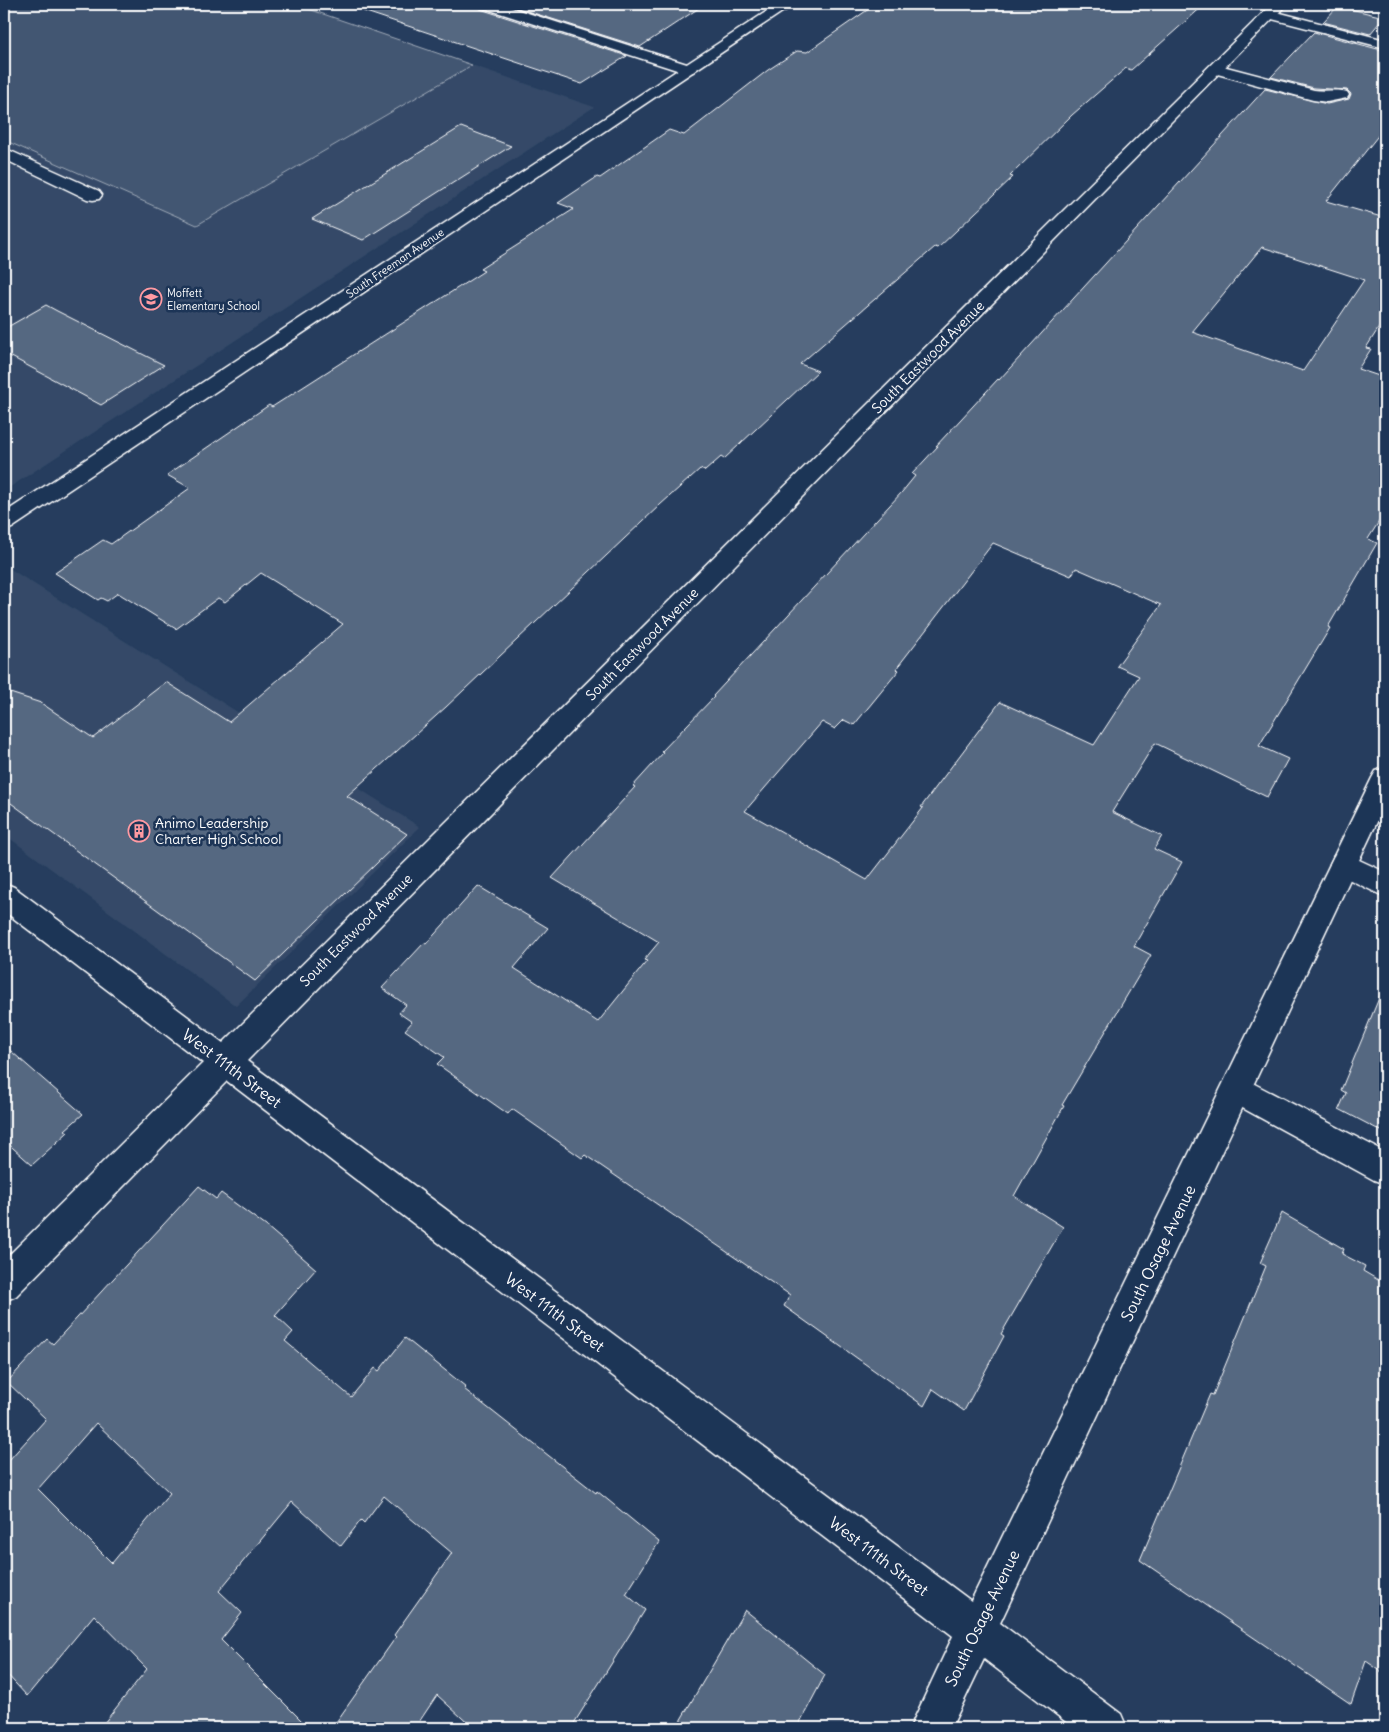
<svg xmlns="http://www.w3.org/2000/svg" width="1389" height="1732" font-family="Delius,sans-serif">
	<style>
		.built { fill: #344a68 }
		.green { fill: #425672; stroke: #a0aab8 }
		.building { fill: #556781; stroke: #fff; fill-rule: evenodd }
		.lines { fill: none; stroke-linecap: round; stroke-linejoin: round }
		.lane-casing { stroke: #fff; stroke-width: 3 }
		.street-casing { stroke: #fff; stroke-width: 3 }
		.secondary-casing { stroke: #fff; stroke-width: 3 }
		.lane { fill: #1d3557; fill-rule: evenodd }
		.street { fill: #1d3557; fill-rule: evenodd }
		.secondary { fill: #1d3557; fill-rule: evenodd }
		.labels { text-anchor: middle; stroke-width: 5; stroke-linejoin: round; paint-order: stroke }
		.far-street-label { font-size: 11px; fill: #fff; stroke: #1d3557 }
		.far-poi-label { font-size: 11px; fill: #fff; stroke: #1d3557; text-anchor: start }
		.street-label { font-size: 14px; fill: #fff; stroke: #1d3557 }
		.poi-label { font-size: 14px; fill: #fff; stroke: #1d3557; text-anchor: start }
		.near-street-label { font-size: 16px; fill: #fff; stroke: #1d3557 }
	</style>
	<rect width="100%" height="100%" fill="#263d5e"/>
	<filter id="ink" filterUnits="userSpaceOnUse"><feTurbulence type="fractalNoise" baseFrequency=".02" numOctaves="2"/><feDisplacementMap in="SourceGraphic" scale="10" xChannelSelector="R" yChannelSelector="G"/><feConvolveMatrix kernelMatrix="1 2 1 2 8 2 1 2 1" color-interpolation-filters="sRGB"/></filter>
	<g filter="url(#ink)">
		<path class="built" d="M4,4h290l300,103 -590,384z
			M4,565l416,262 -184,179 -232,-172z"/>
		<path class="green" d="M4,4h290l178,61 -275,160 -193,-85z"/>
		<path class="building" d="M364,4h113l3,5 147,47 -45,28 -219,-73z
			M505,4h200l-65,43z
			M876,4h329l-74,66 -5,-2 -54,47 -62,61 3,1 -75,71 -3,-1 -135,117 18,7 -94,88 -3,-2 -16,14 -5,-2 -40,36 -214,202 -99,89 60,38 -152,147 -251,-183v-107l37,12 52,35 73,-56 63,40 114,-98 -82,-51 -36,29 -7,-4 -42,31 -58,-36 -11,8 -6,-3 -3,2 -43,-27 48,-33 8,4 79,-56 -23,-13 102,-70 3,2 212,-136 -4,-2 94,-60 -16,-6 39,-26 3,1 69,-48 15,5 84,-65 29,-19 10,1z
			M1338,6l46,11 -14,17 -47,-12z
			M1314,32l71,19v76l-59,74 59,17v100l-19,30 5,1 -13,20 27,9v134l-17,27 9,4 -49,84 2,1 -71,118 29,13 -21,38 -112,-54 -43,69 50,24 -8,13 28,13 -48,84 17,9 -89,150 2,1 -50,90 49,31 -62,107 3,2 -40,75 -31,-22 -9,17 -140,-100 6,-11 -205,-140 -3,3 -70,-49 -4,5 -71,-50 7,-7 -39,-27 7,-8 -13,-9 7,-8 -24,-17 42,-45 2,1 52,-58 70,42 -34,40 84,54 49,-61 -3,-1 15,-18 -107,-64 83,-91 -2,-1 30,-33 -2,-1 53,-55 -1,-1 189,-204 13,-16 -3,-2 26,-28h-2l62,-67 1,1 266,-291 62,15 22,-5 2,-5 -4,-4 -33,-2 -43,-11zM1262,247l102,33 -61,91 -111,-39zM993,543l78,33 5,-8 85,37 -44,61 22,10 -45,69 -94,-43 -79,105 2,1 -56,72 -122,-69 77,-89 13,7 9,-9 10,5 45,-55 -3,-1z
			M461,127l50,19 -148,94 -51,-21z
			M46,305l11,6 107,54 -63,40 -97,-52v-24z
			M1384,986h1v147l-46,-24 7,-16 -5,-3z
			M4,1045l79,69 -18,16 3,2 -36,33 -28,-25z
			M199,1186l17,13 5,-6 45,33 50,43 -41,46 18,17 -8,9 66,56 24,-29 4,3 26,-33 61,49 -2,2 132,104 1,-2 62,51 -33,52 19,16 -74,118h-98l-36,-33 -22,33h-83l64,-91 -2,-2 58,-82 -68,-57 -20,27 -3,-3 -20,26 -49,-44 -73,89 23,22 -21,27 88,88h-209l47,-59 -53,-54 -67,81 -23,-25v-216l5,5 37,-41 -39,-37 40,-43 6,5zM96,1423l74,70 -58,70 -74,-74z
			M1282,1213l62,36 -2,5 23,12 -2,5 22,13v390l-19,-13 -15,43 -211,-144 70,-166 3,1 53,-129 -6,-3z
			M745,1610l80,65 -28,53h-121z"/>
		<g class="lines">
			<g class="lane-casing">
				<path id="lane" d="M479,4h21l193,62 3,3 -3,3h-10l-202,-65z
					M757,4h23l7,4 -2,3 -5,1 -21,-5z
					M1269,10l116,30v8l-121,-31 -2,-3 2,-3z
					M1215,64l99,26c11,2 22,-1 33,2l2,3 -2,3 -20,4 -14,-2 -103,-28 -3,-3 3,-3z
					M4,148l95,43 3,4 -3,4 -6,1 -6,-1 -83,-40z
					M1344,853l41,19v25l-51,-25 -4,-8 4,-8z
					M1237,1075l148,77v32l-11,-4 -148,-81 -4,-10 4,-10z"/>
			</g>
			<g class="street-casing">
				<path id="street" d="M1272,4h15l-1040,1057 724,540 401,-823 4,-7 9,-3v37l-385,818 121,91 6,14h-53l-90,-69 -33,69h-41l43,-92 -726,-555 -211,215 -12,5v-41l199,-197 -199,-152v-28l10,4 209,156z"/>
			</g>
			<g class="secondary-casing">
				<path id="secondary" d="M778,4h16l-782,524 -8,2v-17z"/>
			</g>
			<use href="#lane" class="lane"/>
			<use href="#street" class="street"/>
			<use href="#secondary" class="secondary"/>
		</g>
	</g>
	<defs>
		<g id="school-ring" transform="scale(1.125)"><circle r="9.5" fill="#1d3557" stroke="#ff9aa2" stroke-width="1.5"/><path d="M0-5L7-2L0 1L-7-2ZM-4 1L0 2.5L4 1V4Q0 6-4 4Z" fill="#ff9aa2"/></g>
		<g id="building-ring" transform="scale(1.125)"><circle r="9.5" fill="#1d3557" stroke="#ff9aa2" stroke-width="1.5"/><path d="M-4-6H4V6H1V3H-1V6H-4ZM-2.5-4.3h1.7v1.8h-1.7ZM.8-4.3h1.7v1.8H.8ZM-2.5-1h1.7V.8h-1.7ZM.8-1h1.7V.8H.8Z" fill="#ff9aa2"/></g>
	</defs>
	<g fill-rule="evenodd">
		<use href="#school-ring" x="151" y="299"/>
		<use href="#building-ring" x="139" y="831"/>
	</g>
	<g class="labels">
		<g class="far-street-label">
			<text transform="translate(395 263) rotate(-34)" y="4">South Freeman Avenue</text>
		</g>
		<g class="far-poi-label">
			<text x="167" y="297">Moffett<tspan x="167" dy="13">Elementary School</tspan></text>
		</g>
		<g class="street-label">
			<text transform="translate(928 357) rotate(-45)" y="5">South Eastwood Avenue</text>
			<text transform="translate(642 644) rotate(-45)" y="5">South Eastwood Avenue</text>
			<text transform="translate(356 930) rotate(-45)" y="5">South Eastwood Avenue</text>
		</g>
		<g class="poi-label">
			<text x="155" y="828">Animo Leadership<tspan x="155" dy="16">Charter High School</tspan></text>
		</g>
		<g class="near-street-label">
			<text transform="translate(232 1068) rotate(37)" y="6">West 111th Street</text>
			<text transform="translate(1158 1253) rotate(-64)" y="6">South Osage Avenue</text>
			<text transform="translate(555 1312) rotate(37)" y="6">West 111th Street</text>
			<text transform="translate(879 1556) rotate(37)" y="6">West 111th Street</text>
			<text transform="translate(982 1618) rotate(-64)" y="6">South Osage Avenue</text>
		</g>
	</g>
	<rect width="1389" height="1732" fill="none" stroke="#1d3557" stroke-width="20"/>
	<rect x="10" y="10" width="1369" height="1712" fill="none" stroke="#fff" stroke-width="2" filter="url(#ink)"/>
</svg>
